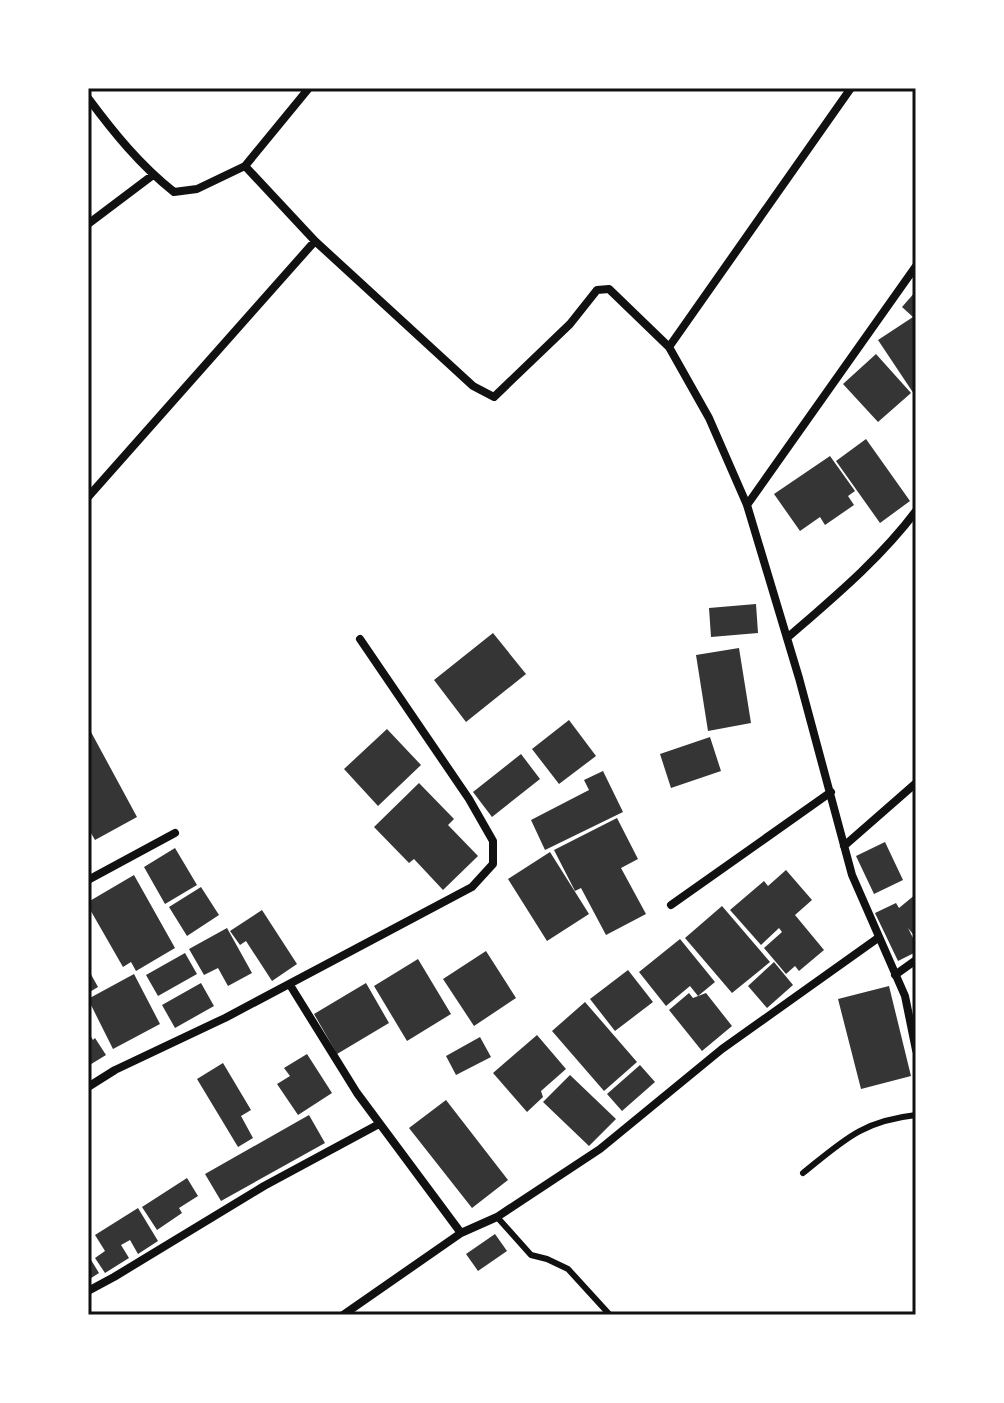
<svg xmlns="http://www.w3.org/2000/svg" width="1004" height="1403" font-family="'DM Sans',sans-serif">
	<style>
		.building { fill: #353535 }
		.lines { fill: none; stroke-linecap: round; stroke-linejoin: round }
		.service { stroke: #111; stroke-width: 6 }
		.minor { stroke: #111; stroke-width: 8 }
		.neatline { fill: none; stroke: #111; stroke-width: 3 }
	</style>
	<rect width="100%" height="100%" fill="#fff"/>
	<path class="building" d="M916,291v101l-2,2 -36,-54 35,-23 -11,-10z
		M876,354l35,39 -33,29 -35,-38z
		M866,439l44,62 -30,22 -44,-62z
		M830,456l25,35 -7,5 6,9 -29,20 -5,-8 -20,14 -26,-37z
		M756,604l2,29 -47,4 -2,-29z
		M493,633l33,41 -60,48 -32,-42z
		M739,648l12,75 -43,8 -12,-76z
		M569,720l27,36 -37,28 -27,-35z
		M387,729l34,36 -43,41 -34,-37z
		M91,732l46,85 -42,23 -7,-12v-95z
		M710,737l11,34 -50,17 -11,-34z
		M521,754l19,25 -48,38 -19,-25z
		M603,771l20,41 -78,38 -14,-30 58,-30 -5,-10z
		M419,783l35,36 -6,6 30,31 -35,34 -29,-31 -5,4 -35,-36z
		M617,818l21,41 -17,9 25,46 -40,21 -25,-47 -6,3 -21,-41z
		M885,842l18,38 -29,14 -18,-38z
		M175,848l22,37 -32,19 -21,-37z
		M550,852l39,62 -42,27 -39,-62z
		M786,870l26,30 -17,15 29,35 -25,21 -4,-5 -9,8 -22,-26 18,-16 -3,-4 -18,17 -31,-35 34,-29 4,5z
		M134,875l41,73 -39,23 -5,-9 -8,5 -35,-61v-4z
		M201,887l18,28 -32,21 -18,-29z
		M916,894v44l-8,-10 8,16v8l-18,9 -23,-48 21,-10 3,5z
		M722,906l48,56 -38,31 -47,-55z
		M262,910l35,54 -25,17 -26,-40 -6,4 -10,-14z
		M227,928l25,45 -24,13 -10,-18 -14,7 -15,-26z
		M680,939l35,43 -17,14 -8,-10 -24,20 -27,-34z
		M486,951l30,47 -42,28 -31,-47z
		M185,953l12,21 -39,22 -12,-21z
		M418,959l33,55 -44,27 -33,-55z
		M774,962l19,23 -26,23 -19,-22z
		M88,969l10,18 -10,6z
		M628,970l25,32 -38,29 -25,-32z
		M134,974l26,50 -47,25 -25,-50z
		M201,983l13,23 -39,22 -13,-23z
		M366,983l23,40 -52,31 -23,-40z
		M889,986l22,90 -50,13 -23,-90z
		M689,993l4,5 13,-5 26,33 -30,25 -33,-41z
		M585,1002l52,60 -33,29 -52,-60z
		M88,1032l5,8 2,-2 11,17 -18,11z
		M537,1035l29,34 -25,22 2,6 -16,15 -34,-39z
		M480,1037l11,20 -35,18 -10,-19z
		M307,1054l25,39 -34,22 -21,-31 13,-8 -6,-8z
		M223,1063l28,47 -10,6 12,22 -15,9 -41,-68z
		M640,1065l15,17 -33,29 -15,-17z
		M570,1075l46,44 -27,27 -46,-44z
		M446,1100l62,80 -36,28 -63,-80z
		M309,1115l16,28 -104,58 -16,-27z
		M187,1178l11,18 -19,12 3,5 -25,17 -15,-23z
		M138,1208l20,33 -20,13 -8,-14 -9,5 8,13 -24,15 -10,-15 10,-7 -10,-16z
		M495,1234l12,17 -29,20 -12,-17z
		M88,1255l11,18 -11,7z"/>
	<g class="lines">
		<path class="service" d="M803,1173c41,-33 59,-52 113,-58
			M497,1217l34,38 16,4 21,10 42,46"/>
		<path class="minor" d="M88,98c26,35 52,67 86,94l23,-3 48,-23 64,-78
			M245,166l70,75 158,145 21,11 76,-73 27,-34 12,-1 60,58 40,71 38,87 52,173 53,197 53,121 11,54
			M88,224l65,-49
			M669,347l182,-259
			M88,497l227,-256
			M747,505l169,-239
			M787,638c46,-40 93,-79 129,-127
			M844,846l72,-63
			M88,880l87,-47
			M671,905l160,-113
			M895,975l21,-15
			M290,985l67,108 104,140
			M88,1087l27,-17 110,-52 247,-131 21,-23v-23l-24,-42 -109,-160
			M88,1291l26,-14 150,-91 115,-62
			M343,1315l118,-82 36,-16 103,-68 122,-100 156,-111"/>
	</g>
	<rect width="1004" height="1403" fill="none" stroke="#ffffff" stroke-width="180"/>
	<rect x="90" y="90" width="824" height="1223" class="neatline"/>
</svg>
